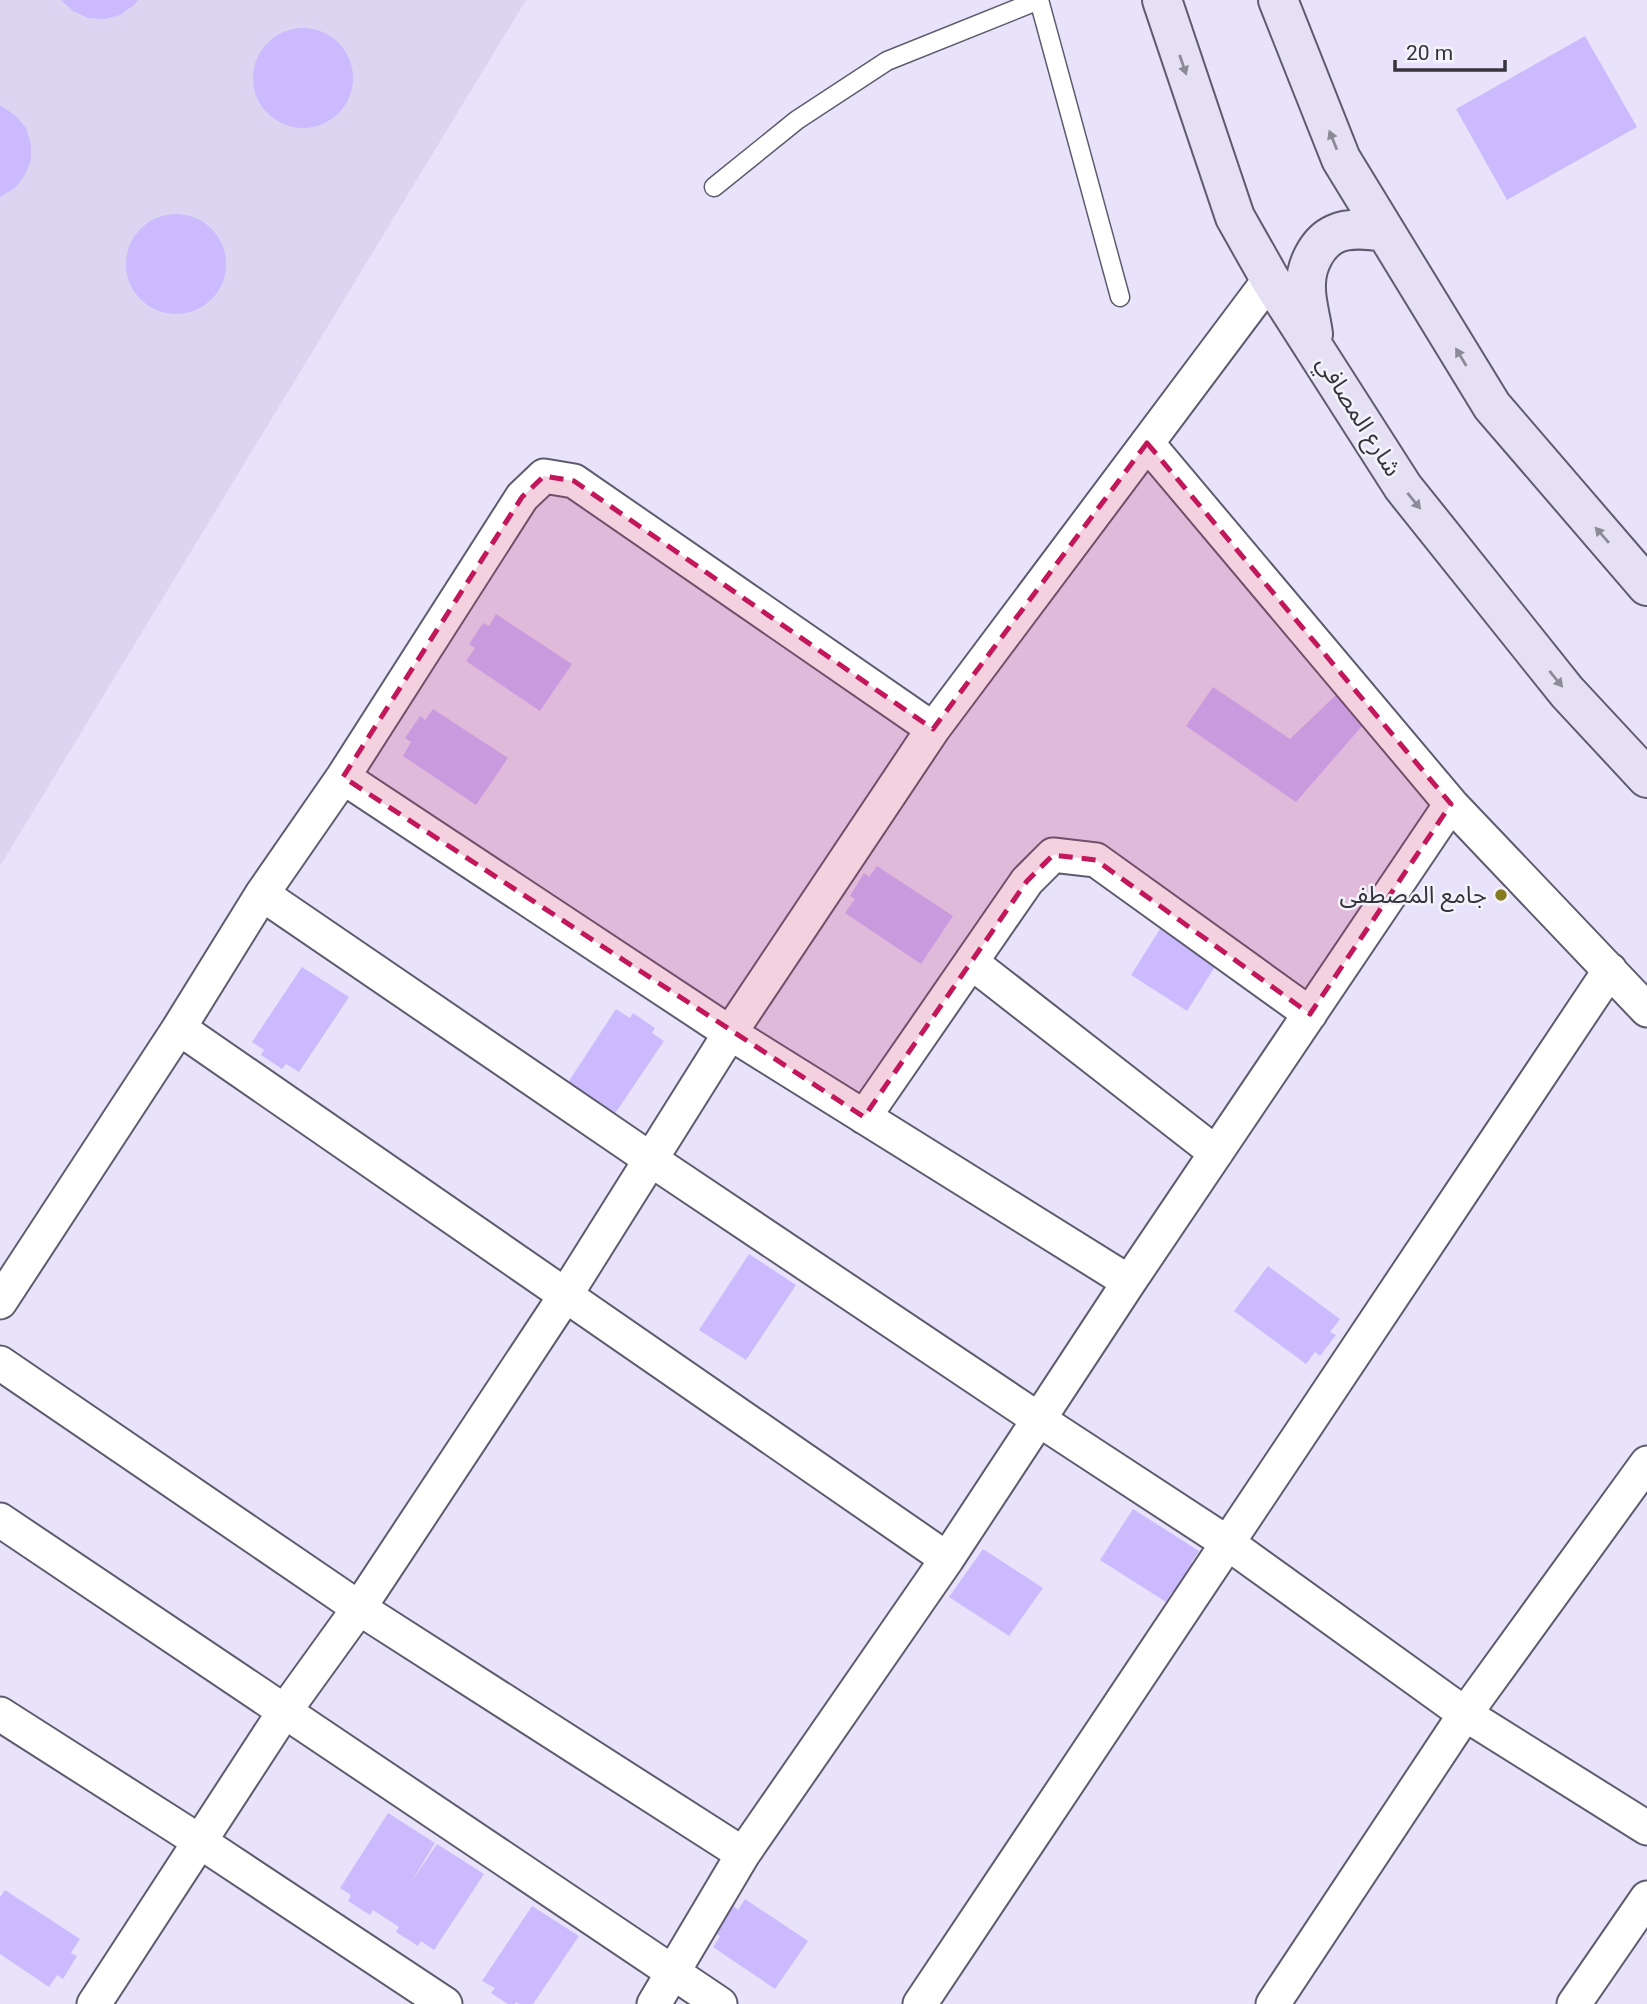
<svg xmlns="http://www.w3.org/2000/svg" width="1647" height="2004" font-family="Roboto,'Noto Sans Arabic',sans-serif">
	<style>
		.built { fill: #dbd5f1 }
		.building { fill: #cbbbfe }
		.lines { fill: none; stroke-linecap: round; stroke-linejoin: round }
		.service-casing { stroke: #5f5b6e; stroke-width: 21 }
		.minor-casing { stroke: #5f5b6e; stroke-width: 37 }
		.secondary-casing { stroke: #5f5b6e; stroke-width: 42 }
		.service { stroke: #fff; stroke-width: 18 }
		.minor { stroke: #fff; stroke-width: 33 }
		.secondary { stroke: #e5e0f3; stroke-width: 38 }
		.oneway { fill: #8d8a97 }
		.marked { fill: #c2185b; fill-opacity: 0.2; stroke: #c2185b; stroke-width: 5; stroke-dasharray: 14 9; stroke-linejoin: round }
		.poi-dot { fill: #857b20; stroke: #f4f3fc; stroke-width: 2.5 }
		.labels { text-anchor: middle; stroke-width: 5; stroke-linejoin: round; paint-order: stroke }
		.street-label { font-size: 24px; fill: #35333b; stroke: #f4f3fc }
		.poi-label { font-size: 24px; fill: #35333b; stroke: #f4f3fc; text-anchor: end }
	</style>
	<rect width="100%" height="100%" fill="#e8e3fa"/>
	<path class="built" d="M0,0h526l-526,866z"/>
	<path class="building" d="M61,0h77l-4,5 -14,10 -15,4 -17,-1 -15,-7z
		M253 78a50 50 0 1 1 100 0a50 50 0 1 1-100 0Z
		M1585,36l52,91 -130,73 -51,-91z
		M0,105l16,11 10,12 5,16v16l-6,15 -10,13 -15,9z
		M126 264a50 50 0 1 1 100 0a50 50 0 1 1-100 0Z
		M496,614l76,50 -32,47 -74,-50 9,-13 -6,-4 14,-21 6,3z
		M1213,687l77,52 46,-44 33,23 -73,84 -110,-76z
		M433,709l75,49 -32,47 -73,-49 8,-14 -6,-4 15,-22 5,4z
		M877,866l76,50 -32,48 -76,-51 10,-14 -5,-3 14,-23 5,4z
		M1165,921l56,36 -34,54 -56,-36z
		M302,967l47,30 -50,75 -13,-8 -4,5 -21,-14 3,-5 -12,-8z
		M616,1009l14,9 3,-5 22,15 -3,5 12,8 -50,74 -47,-31z
		M749,1254l47,31 -50,75 -47,-30z
		M1268,1266l72,53 -10,13 6,3 -16,21 -5,-4 -9,12 -72,-53z
		M1133,1509l66,42 -8,12 6,3 -18,28 -7,-2 -6,10 -66,-42z
		M983,1549l60,39 -34,48 -60,-39z
		M388,1813l47,30 -25,41 27,-40 47,30 -50,76 -13,-9 -3,5 -22,-14 3,-5 -26,-17 -3,5 -22,-14 3,-6 -11,-7z
		M5,1890l75,49 -9,14 6,3 -14,23 -6,-4 -8,12 -49,-33v-57z
		M745,1899l63,42 -33,48 -62,-42 7,-11 -5,-4 18,-27 5,5z
		M532,1906l47,30 -46,68h-14l-3,-2 -1,2h-7l-17,-11 4,-5 -13,-7z"/>
	<g class="lines">
		<g class="service-casing">
			<path id="service" d="M714,187l83,-67 90,-59 152,-61 81,297"/>
		</g>
		<g class="minor-casing">
			<path id="minor" d="M1147,443l304,361 196,206
				M343,777l387,256 399,249
				M262,894l388,265 388,260 191,125 236,170 182,114
				M971,962l245,191
				M179,1028l768,531
				M864,1117l163,-236 26,-26 43,5 214,154
				M0,1302l179,-274 83,-134 81,-117 179,-280 22,-21 30,5 359,248
				M0,1363l359,245 384,246
				M0,1520l720,484
				M0,1714l199,127 246,163
				M94,2004l190,-292 75,-104 206,-312 165,-263 203,-304 337,-450
				M654,2004l89,-150 204,-295 182,-277 322,-478
				M920,2004l690,-1034
				M1273,2004l192,-290 182,-251
				M1574,2004l73,-106"/>
		</g>
		<g class="secondary-casing">
			<path id="secondary" d="M1162,0l73,217 35,62 133,208 164,205 80,86
				M1278,0l63,159 151,247 155,180
				M1313,334c-2,-16 -8,-34 -7,-50 0,-18 11,-42 29,-50 15,-7 35,-4 50,-2"/>
		</g>
		<use href="#service" class="service"/>
		<use href="#minor" class="minor"/>
		<use href="#secondary" class="secondary"/>
	</g>
	<defs><path id="oneway-solid" d="M-6-.8H1V-3.2L6.5 0L1 3.2V.8H-6Z" transform="scale(1.75)"/></defs>
	<g class="oneway">
		<use href="#oneway-solid" transform="translate(1183 65) rotate(71)"/>
		<use href="#oneway-solid" transform="translate(1333 140) rotate(-112)"/>
		<use href="#oneway-solid" transform="translate(1461 357) rotate(-121)"/>
		<use href="#oneway-solid" transform="translate(1414 501) rotate(51)"/>
		<use href="#oneway-solid" transform="translate(1602 535) rotate(-131)"/>
		<use href="#oneway-solid" transform="translate(1556 679) rotate(51)"/>
	</g>
	<path class="marked" d="M1147,443l304,361 -141,210 -214,-154 -43,-5 -26,26 -163,236 -521,-340 179,-280 22,-21 30,5 359,248z"/>
	<circle class="poi-dot" cx="1501" cy="895" r="7"/>
	<g class="labels">
		<g class="street-label">
			<text transform="translate(1359 416) rotate(58)" y="8">شارع المصافي</text>
		</g>
		<g class="poi-label">
			<text x="1487" y="903">جامع المصطفى</text>
		</g>
	</g>
	<path d="M1395 60v10h110v-10" fill="none" stroke="#35333b" stroke-width="3.5"/>
	<text x="1406" y="60" font-size="21" fill="#35333b" stroke="#f4f3fc" stroke-width="5" paint-order="stroke">20 m</text>
</svg>
